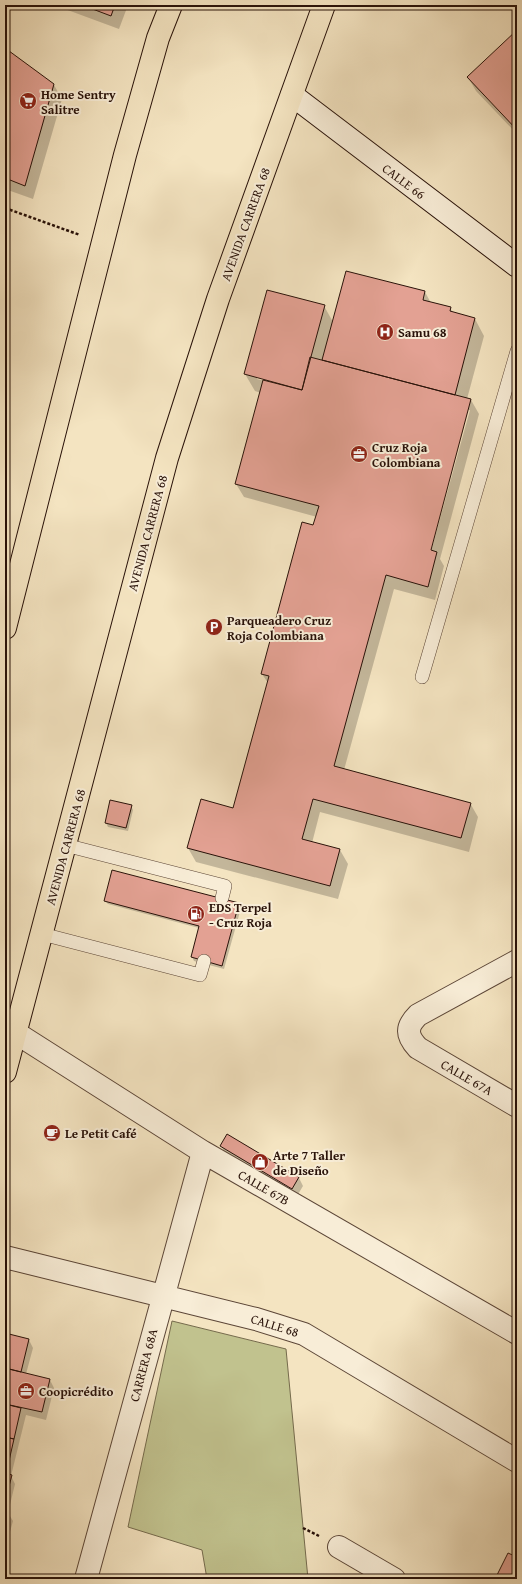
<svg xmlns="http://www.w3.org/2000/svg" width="522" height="1584" font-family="'Gentium Book Plus',serif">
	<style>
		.green { fill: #c1c28e; stroke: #756a4c }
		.shadow { fill: #0003; fill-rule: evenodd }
		.building { fill: #e3a193; stroke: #291209 }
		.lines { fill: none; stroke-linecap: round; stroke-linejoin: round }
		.lane-casing { stroke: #5c4637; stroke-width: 14 }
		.street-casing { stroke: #5c4637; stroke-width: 24 }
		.secondary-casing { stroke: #291209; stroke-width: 24 }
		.primary-casing { stroke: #291209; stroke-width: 24 }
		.path { stroke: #291209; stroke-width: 2.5; stroke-dasharray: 3 2; stroke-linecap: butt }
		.lane { stroke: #f8edd7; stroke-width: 13 }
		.street { stroke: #f8edd7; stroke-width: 22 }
		.secondary { stroke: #f8edd7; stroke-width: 22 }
		.primary { stroke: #f4e4c1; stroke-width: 22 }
		.labels { text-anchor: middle; stroke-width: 4; stroke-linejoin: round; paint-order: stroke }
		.poi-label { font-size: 13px; font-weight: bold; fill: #291209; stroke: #f8edd7; text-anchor: start }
		.street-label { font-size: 13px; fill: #291209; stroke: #f8edd7 }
	</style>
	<rect width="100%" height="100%" fill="#f4e4c1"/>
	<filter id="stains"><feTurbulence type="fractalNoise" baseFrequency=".005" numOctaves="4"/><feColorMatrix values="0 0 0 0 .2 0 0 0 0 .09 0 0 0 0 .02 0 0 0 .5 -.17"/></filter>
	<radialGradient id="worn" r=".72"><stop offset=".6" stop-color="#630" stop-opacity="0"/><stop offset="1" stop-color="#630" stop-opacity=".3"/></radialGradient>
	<path class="green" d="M172,1321l114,28 22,230h-101l-5,-29 -74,-23z"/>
	<path class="shadow" d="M54,5h74l-9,24z
		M517,31v103l-41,-43 -8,-14z
		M5,49l49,36 8,14 -29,100 -28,-10z
		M425,292l6,11 19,5 3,5 22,6 9,17 -17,63 4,1 8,14 -39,145 4,7 -9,34 -41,-11 -50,181 126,33 8,14 -9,35 -149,-40 -8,31 28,7 8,14 -10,35 -142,-37 -8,-14 45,-39 35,-126 -6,-9 55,-157 -73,-20 -8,-13 25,-91 -6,-2 -10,-17 79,-68 9,16zM257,377l50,13 -1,2 -49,-13zM467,410h3l-40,145h-2z
		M131,806l2,4 -5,21 -20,-4 -2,-4z
		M105,901l134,3 2,4 -17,61 -30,-8 -2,-4 7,-29 -91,-24z
		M227,1135l72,43 4,8 -6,10 -71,-42 -5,-8z
		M5,1334l24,6 4,8 -7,26 24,6 4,8 -8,32 -20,-5 -15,61 4,8 -7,29 5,8 -5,18 -3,-1z"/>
	<path class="building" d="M82,5h33l-4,11z
		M517,30v100l-50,-53z
		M5,48l49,36 -29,102 -20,-8z
		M346,271l79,20 -2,9 28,7 -1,4 25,7 -20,77 -133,-35z
		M267,290l58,15 -23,85 -58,-16z
		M310,357l161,42 -40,151 6,2 -9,35 -42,-12 -52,191 137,37 -10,35 -148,-39 -11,40 38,10 -10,37 -143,-38 14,-49 32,9 36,-132 -8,-2 41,-152 11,3 6,-19 -84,-22 28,-104 39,10z
		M110,800l22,5 -6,23 -21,-5z
		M112,870l127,33 -17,63 -31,-9 8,-31 -95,-25z
		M227,1134l72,43 -7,12 -72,-43z
		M5,1333l24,6 -8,33 -16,-4z
		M5,1368l45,11 -8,33 -37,-8z
		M5,1404l16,4 -7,31 -9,-2z
		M5,1437l9,2 -8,35 -1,-1z
		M5,1473l7,2 -7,26z
		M5,1511l4,1 -4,16z
		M508,1553l9,4v22h-22z"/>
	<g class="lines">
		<g class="lane-casing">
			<path id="lane" d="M422,677l95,-326
				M65,845l160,41 -3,12
				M42,934l158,41 4,-14"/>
		</g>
		<g class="street-casing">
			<path id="street" d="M517,961l-99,54c-12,12 -12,20 0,33l99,58
				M16,1033l187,119 314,181
				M5,1257l251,62 48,15 213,127
				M339,1547l55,32
				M86,1579l117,-427"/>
		</g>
		<g class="secondary-casing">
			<path id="secondary" d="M292,95l225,171"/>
		</g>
		<g class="primary-casing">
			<path id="primary" d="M5,628l120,-473 33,-117 13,-33
				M5,1072l162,-614 51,-159 106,-294"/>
		</g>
		<path class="path" d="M5,208l75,27
			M303,1528l16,8"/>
		<use href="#lane" class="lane"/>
		<use href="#street" class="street"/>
		<use href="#secondary" class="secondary"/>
		<use href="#primary" class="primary"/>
	</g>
	<defs>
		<g id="supermarket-disc" transform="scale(0.9)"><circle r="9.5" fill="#8f2418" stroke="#f8edd7"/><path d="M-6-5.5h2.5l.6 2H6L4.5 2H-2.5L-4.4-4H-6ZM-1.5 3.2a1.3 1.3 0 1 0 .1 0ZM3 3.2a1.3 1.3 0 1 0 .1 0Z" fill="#fff"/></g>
		<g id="hospital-disc" transform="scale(0.9)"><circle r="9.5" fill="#8f2418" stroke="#f8edd7"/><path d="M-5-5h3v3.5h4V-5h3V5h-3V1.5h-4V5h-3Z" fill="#fff"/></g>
		<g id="office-disc" transform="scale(0.9)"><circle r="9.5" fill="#8f2418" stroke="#f8edd7"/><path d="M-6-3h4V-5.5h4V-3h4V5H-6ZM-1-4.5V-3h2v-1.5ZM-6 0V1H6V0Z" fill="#fff"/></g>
		<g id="parking-disc" transform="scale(0.9)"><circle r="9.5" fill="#8f2418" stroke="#f8edd7"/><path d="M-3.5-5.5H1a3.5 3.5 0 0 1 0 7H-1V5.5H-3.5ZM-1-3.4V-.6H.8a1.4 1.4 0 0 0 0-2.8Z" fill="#fff"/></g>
		<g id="fuel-disc" transform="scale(0.9)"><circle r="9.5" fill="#8f2418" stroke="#f8edd7"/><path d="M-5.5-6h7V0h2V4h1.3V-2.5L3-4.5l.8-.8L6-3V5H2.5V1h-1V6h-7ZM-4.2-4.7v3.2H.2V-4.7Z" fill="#fff"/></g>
		<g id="cafe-disc" transform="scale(0.9)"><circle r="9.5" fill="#8f2418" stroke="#f8edd7"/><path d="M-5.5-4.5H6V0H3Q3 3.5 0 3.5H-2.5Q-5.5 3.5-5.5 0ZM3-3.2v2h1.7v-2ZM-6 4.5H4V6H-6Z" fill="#fff"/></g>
		<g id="shop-disc" transform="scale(0.9)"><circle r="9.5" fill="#8f2418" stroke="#f8edd7"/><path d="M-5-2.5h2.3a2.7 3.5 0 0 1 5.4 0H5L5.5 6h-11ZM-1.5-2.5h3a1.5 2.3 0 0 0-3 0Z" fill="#fff"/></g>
	</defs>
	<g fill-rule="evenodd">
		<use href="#supermarket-disc" x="28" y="101"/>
		<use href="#hospital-disc" x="385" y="332"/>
		<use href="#office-disc" x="359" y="454"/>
		<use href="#parking-disc" x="214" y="627"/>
		<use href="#fuel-disc" x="196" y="914"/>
		<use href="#cafe-disc" x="52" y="1133"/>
		<use href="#shop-disc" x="260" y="1162"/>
		<use href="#office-disc" x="26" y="1391"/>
	</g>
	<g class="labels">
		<g class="poi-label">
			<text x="41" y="99">Home Sentry<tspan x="41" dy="15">Salitre</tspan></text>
			<text x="398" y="337">Samu 68</text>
			<text x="372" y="452">Cruz Roja<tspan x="372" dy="15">Colombiana</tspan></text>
			<text x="227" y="625">Parqueadero Cruz<tspan x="227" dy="15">Roja Colombiana</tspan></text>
			<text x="209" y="912">EDS Terpel<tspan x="209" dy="15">- Cruz Roja</tspan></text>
			<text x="65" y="1138">Le Petit Café</text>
			<text x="273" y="1160">Arte 7 Taller<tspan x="273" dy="15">de Diseño</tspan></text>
			<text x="39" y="1396">Coopicrédito</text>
		</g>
		<g class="street-label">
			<text transform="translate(404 181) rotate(37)" y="5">CALLE 66</text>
			<text transform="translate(245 224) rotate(-70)" y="5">AVENIDA CARRERA 68</text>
			<text transform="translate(147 533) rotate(-75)" y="5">AVENIDA CARRERA 68</text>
			<text transform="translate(65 847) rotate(-75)" y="5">AVENIDA CARRERA 68</text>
			<text transform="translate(467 1077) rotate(30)" y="5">CALLE 67A</text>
			<text transform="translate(264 1187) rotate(30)" y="5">CALLE 67B</text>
			<text transform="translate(275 1325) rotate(17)" y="5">CALLE 68</text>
			<text transform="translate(143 1365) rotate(-75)" y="5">CARRERA 68A</text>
		</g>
	</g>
	<rect width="522" height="1584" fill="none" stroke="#f4e4c1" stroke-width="20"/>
	<rect x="6" y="6" width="510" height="1572" fill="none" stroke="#291209" stroke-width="2"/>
	<rect x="10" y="10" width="502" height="1564" fill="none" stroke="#291209"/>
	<rect width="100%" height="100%" filter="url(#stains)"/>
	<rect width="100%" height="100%" fill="url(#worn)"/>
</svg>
